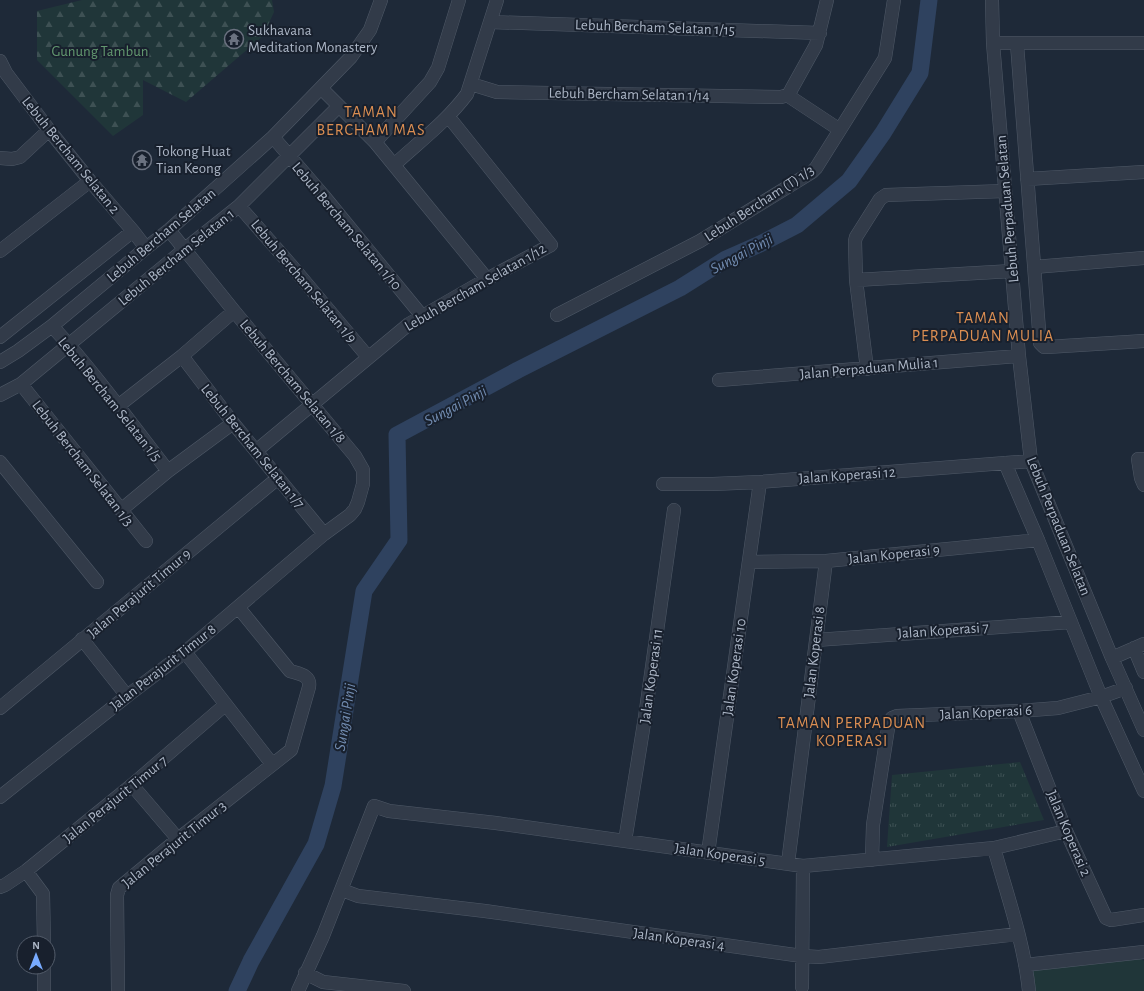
<svg xmlns="http://www.w3.org/2000/svg" width="1144" height="991" font-family="'Alegreya Sans',sans-serif">
	<style>
		.forest { fill: url(#forest-firs) }
		.park { fill: url(#park-tufts) }
		.pitch { fill: #203639 }
		.lines { fill: none; stroke-linecap: round; stroke-linejoin: round }
		.river { stroke: #2f425f; stroke-width: 17 }
		.minor-casing { stroke: #4f5967; stroke-width: 14 }
		.minor { stroke: #323b49; stroke-width: 13 }
		.labels { text-anchor: middle; stroke-width: 4; stroke-linejoin: round; paint-order: stroke }
		.street-label { font-size: 15px; fill: #acb6c6; stroke: #18202d }
		.poi-label { font-size: 15px; fill: #acb6c6; stroke: #18202d; text-anchor: start }
		.park-label { font-size: 15px; fill: #62986f; stroke: #18202d }
		.neighbourhood-label { font-size: 16px; letter-spacing: 1px; fill: #db8e52; stroke: #18202d }
		.water-label { font-size: 16px; font-style: italic; fill: #728cb1; stroke: #18202d }
	</style>
	<defs>
		<pattern id="forest-firs" width="22" height="20" patternUnits="userSpaceOnUse"><rect width="22" height="20" fill="#203639"/><path d="M5 1l3.5 6h-7zM16 11l3.5 6h-7z" fill="#3e5154"/></pattern>
		<pattern id="park-tufts" width="24" height="20" patternUnits="userSpaceOnUse"><rect width="24" height="20" fill="#203639"/><path d="M3 7l-1-3M5 7V3M7 7l1-3M15 17l-1-3M17 17v-4M19 17l1-3" fill="none" stroke="#3e5154"/></pattern>
	</defs>
	<rect width="100%" height="100%" fill="#1e2938"/>
	<path class="forest" d="M82,0h190l2,12 -11,24 -77,66 -43,-22v35l-30,21 -76,-76v-49z"/>
	<path class="park" d="M1020,762l24,58 -157,27 5,-72z"/>
	<path class="pitch" d="M1138,956l6,5v30h-112l-3,-24z"/>
	<g class="lines">
		<path class="river" d="M237,991l14,-30 65,-117 17,-58 31,-195 35,-51 -2,-105 121,-65 162,-82 46,-29 34,-15 37,-19 52,-44 34,-48 37,-60 9,-73"/>
		<g class="minor-casing">
			<path id="minor" d="M992,0l1,43 26,313 12,105 81,197 32,72
				M490,22l330,11
				M993,43h151
				M1017,44l23,299 4,4h3l97,-6
				M0,61l6,12 43,57 41,51 43,50 13,17
				M471,84l26,8 284,5 7,-2 3,-5 25,-45 11,-45
				M321,88l54,54 112,137
				M788,95l2,2 50,33
				M273,137l50,58 99,121
				M375,142l55,-60 8,-14 21,-68
				M0,158l12,1 8,-2 29,-27
				M394,165c25,-23 53,-44 73,-71l30,-94
				M1027,179l117,-7
				M239,206l51,58 78,93
				M0,251l90,-70
				M1034,267l110,-9
				M856,280l156,-9
				M557,315l143,-74 112,-69 4,-4 69,-110 9,-58
				M52,326c42,46 78,96 116,145
				M0,337l133,-106
				M182,356l51,67 91,111
				M0,362l18,-11 34,-25 94,-78 23,-18 104,-93 78,-80 19,-27 11,-30
				M867,369l-11,-89 -1,-39 1,-4 24,-38 6,-4 119,-4
				M719,380l300,-24
				M21,384l125,157
				M0,395l21,-11 164,-135 54,-43 100,-100
				M118,406l64,-50 52,-45
				M256,451l153,-127 78,-45 64,-34 -103,-129
				M1144,459h-6l3,19 3,7
				M0,462l97,120
				M1005,463l33,77 63,157 43,94
				M663,484h50l47,-2 271,-21
				M121,510l47,-39 65,-48
				M749,562l77,-1 212,-21
				M82,639l45,57
				M816,640l255,-18
				M1134,648l10,24
				M185,652l87,112
				M1112,658l32,-14
				M0,708l278,-230
				M1019,711l47,120 40,87 5,2 33,-5
				M132,785l46,54
				M0,797l127,-101 58,-44 139,-118 26,-19 5,-6 3,-7 5,-18v-14l-8,-14 -121,-145 -65,-81
				M625,841l20,-124 29,-207
				M994,848c13,47 30,94 35,143
				M708,853l52,-371
				M872,860l1,-35 16,-103 3,-4 5,-2 122,-5 39,-3 43,-11 25,-9
				M788,863l38,-302
				M26,871l17,23 1,49
				M0,887l5,-2 21,-14 106,-86 93,-80
				M342,890l16,6 127,15 317,45 17,1 199,-23
				M1025,965l119,-13
				M305,973l18,9 81,9
				M802,987l1,-121
				M44,991v-24
				M118,991l-1,-96 2,-7 59,-49 113,-89 18,-63c2,-12 -10,-13 -19,-16l-52,-64
				M298,991l25,-55 51,-130 15,5 107,12 307,43 191,-18 72,-17"/>
		</g>
		<use href="#minor" class="minor"/>
	</g>
	<defs>
		<g id="temple-ring" transform="scale(1)"><circle r="9.5" fill="#18202d" stroke="#6b7280" stroke-width="1.5"/><path d="M0-6L5-2H3V0L6.5 2.5H4V6H1.5V3h-3V6H-4V2.5H-6.5L-3 0V-2H-5Z" fill="#6b7280"/></g>
	</defs>
	<g fill-rule="evenodd">
		<use href="#temple-ring" x="234" y="39"/>
		<use href="#temple-ring" x="142" y="160"/>
	</g>
	<g class="labels">
		<g class="street-label">
			<text transform="translate(655 27) rotate(2)" y="5">Lebuh Bercham Selatan 1/15</text>
			<text transform="translate(629 94) rotate(1)" y="5">Lebuh Bercham Selatan 1/14</text>
			<text transform="translate(71 155) rotate(51)" y="5">Lebuh Bercham Selatan 2</text>
			<text transform="translate(759 203) rotate(-33)" y="5">Lebuh Bercham (T) 1/3</text>
			<text transform="translate(1007 209) rotate(-95)" y="5">Lebuh Perpaduan Selatan</text>
			<text transform="translate(347 226) rotate(50)" y="5">Lebuh Bercham Selatan 1/10</text>
			<text transform="translate(161 235) rotate(-40)" y="5">Lebuh Bercham Selatan</text>
			<text transform="translate(176 257) rotate(-39)" y="5">Lebuh Bercham Selatan 1</text>
			<text transform="translate(304 281) rotate(50)" y="5">Lebuh Bercham Selatan 1/9</text>
			<text transform="translate(475 287) rotate(-30)" y="5">Lebuh Bercham Selatan 1/12</text>
			<text transform="translate(869 368) rotate(-5)" y="5">Jalan Perpaduan Mulia 1</text>
			<text transform="translate(293 381) rotate(50)" y="5">Lebuh Bercham Selatan 1/8</text>
			<text transform="translate(110 399) rotate(51)" y="5">Lebuh Bercham Selatan 1/5</text>
			<text transform="translate(253 446) rotate(51)" y="5">Lebuh Bercham Selatan 1/7</text>
			<text transform="translate(83 463) rotate(52)" y="5">Lebuh Bercham Selatan 1/3</text>
			<text transform="translate(847 475) rotate(-4)" y="5">Jalan Koperasi 12</text>
			<text transform="translate(1059 526) rotate(68)" y="5">Lebuh Perpaduan Selatan</text>
			<text transform="translate(894 554) rotate(-6)" y="5">Jalan Koperasi 9</text>
			<text transform="translate(139 593) rotate(-40)" y="5">Jalan Perajurit Timur 9</text>
			<text transform="translate(943 630) rotate(-4)" y="5">Jalan Koperasi 7</text>
			<text transform="translate(814 652) rotate(-83)" y="5">Jalan Koperasi 8</text>
			<text transform="translate(163 667) rotate(-38)" y="5">Jalan Perajurit Timur 8</text>
			<text transform="translate(734 667) rotate(-82)" y="5">Jalan Koperasi 10</text>
			<text transform="translate(651 676) rotate(-82)" y="5">Jalan Koperasi 11</text>
			<text transform="translate(986 712) rotate(-3)" y="5">Jalan Koperasi 6</text>
			<text transform="translate(115 799) rotate(-39)" y="5">Jalan Perajurit Timur 7</text>
			<text transform="translate(1069 833) rotate(67)" y="5">Jalan Koperasi 2</text>
			<text transform="translate(174 844) rotate(-39)" y="5">Jalan Perajurit Timur 3</text>
			<text transform="translate(720 854) rotate(8)" y="5">Jalan Koperasi 5</text>
			<text transform="translate(679 939) rotate(8)" y="5">Jalan Koperasi 4</text>
		</g>
		<g class="poi-label">
			<text x="248" y="35">Sukhavana<tspan x="248" dy="17">Meditation Monastery</tspan></text>
			<text x="156" y="156">Tokong Huat<tspan x="156" dy="17">Tian Keong</tspan></text>
		</g>
		<g class="park-label">
			<text x="100" y="56">Gunung Tambun</text>
		</g>
		<g class="neighbourhood-label">
			<text x="371" y="117">TAMAN<tspan x="371" dy="18">BERCHAM MAS</tspan></text>
			<text x="983" y="323">TAMAN<tspan x="983" dy="18">PERPADUAN MULIA</tspan></text>
			<text x="852" y="728">TAMAN PERPADUAN<tspan x="852" dy="18">KOPERASI</tspan></text>
		</g>
		<g class="water-label">
			<text transform="translate(741 253) rotate(-28)" y="6">Sungai Pinji</text>
			<text transform="translate(455 405) rotate(-28)" y="6">Sungai Pinji</text>
			<text transform="translate(344 717) rotate(-81)" y="6">Sungai Pinji</text>
		</g>
	</g>
	<g transform="translate(36 955)"><circle r="19" fill="#18202d" stroke="#535c6a"/>
	<path d="M0-3L7 15L0 10L-7 15Z" fill="#78abff"/>
	<text y="-6" font-size="11" font-weight="bold" text-anchor="middle" fill="#acb6c6">N</text>
	</g>
</svg>
